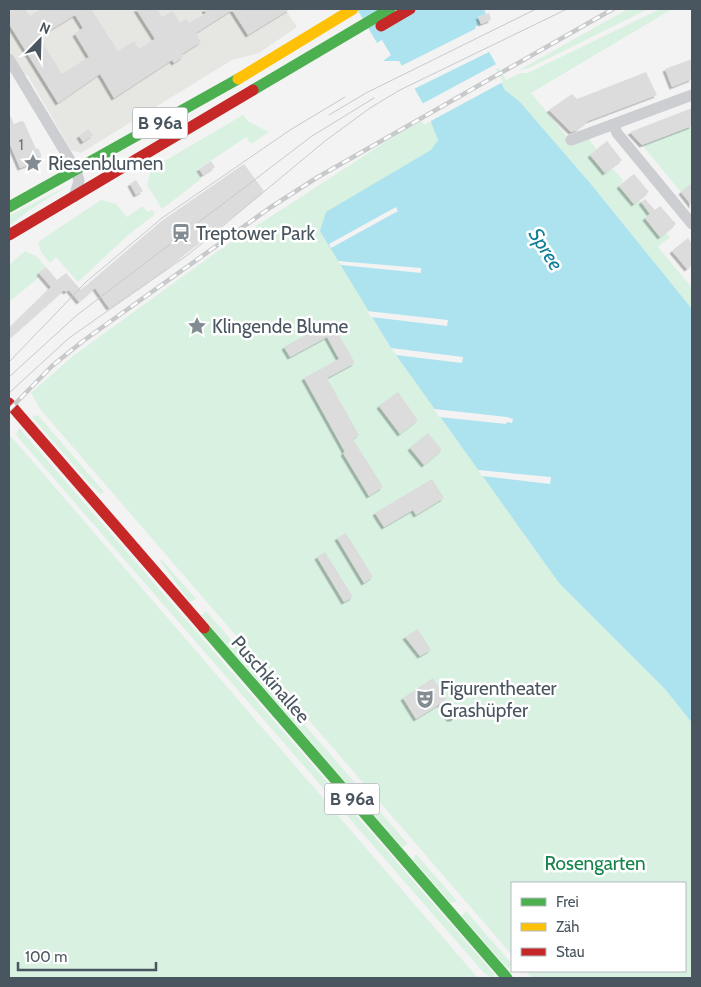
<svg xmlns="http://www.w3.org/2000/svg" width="701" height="987" font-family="Cabin,sans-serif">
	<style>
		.commercial { fill: #e6e6e2 }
		.green { fill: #d8f1e1 }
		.water { fill: #ade2ef }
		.pier { fill: #f3f3f3 }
		.building { fill: #dcdcdd; fill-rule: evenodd; filter: url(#shadow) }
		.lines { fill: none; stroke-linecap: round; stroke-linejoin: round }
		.street { stroke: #ccced1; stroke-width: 11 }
		.fast { stroke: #4caf50; stroke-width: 11 }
		.slow { stroke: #ffc107; stroke-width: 11 }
		.jam { stroke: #c62828; stroke-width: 11 }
		.tram { stroke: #c7c9cb; stroke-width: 1 }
		.rail-casing { stroke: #c7c9cb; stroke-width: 4.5 }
		.rail { stroke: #fff; stroke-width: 2.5; stroke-dasharray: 8; stroke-linecap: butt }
		.labels { text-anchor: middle; stroke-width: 5; stroke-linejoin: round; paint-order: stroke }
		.number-label { font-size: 16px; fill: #6e787f }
		.shield { fill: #fff; stroke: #80888f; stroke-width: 1 }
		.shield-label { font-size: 18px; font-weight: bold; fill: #49555f }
		.poi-label { font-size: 19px; fill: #49555f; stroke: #fff; text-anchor: start }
		.street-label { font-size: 19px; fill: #49555f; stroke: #fff }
		.park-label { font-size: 19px; fill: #17834b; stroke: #fff }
		.water-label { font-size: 20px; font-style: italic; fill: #0d7d98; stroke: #fff }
	</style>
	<defs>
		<filter id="shadow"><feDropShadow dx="-2.5" dy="2.5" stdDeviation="0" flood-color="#0004"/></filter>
	</defs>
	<rect width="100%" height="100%" fill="#f3f3f3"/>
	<path class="commercial" d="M9,9h276l12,18 -38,26 -27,7 -151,93 -10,-3 -43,-74 -5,-2 -14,-23z"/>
	<path class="green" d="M628,9h20l-119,59 -10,2z
		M660,9h12l-141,84 42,51 15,-6 9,12 -7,5 4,2 11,16 8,-4 10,11 -4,6 14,18 7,-3 10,11 -5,7 15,18 6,-4 4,4 -12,10 34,41v21l-102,-126 -70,-81 -15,-12 -12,-22 4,-2 9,14 15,-7h7z
		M243,115l6,7 20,10 -18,12 -5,-7 -49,33 4,9 -39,30 -15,-24 4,-16z
		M422,121l2,4 7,-4 7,14 -2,11 -107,98 62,104 168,235 106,106 27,34v255h-160l-7,-7h160v-88h-173v72l-472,-546 -9,-16 42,-37 145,-105 186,-121z
		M692,126v57l-11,9 -39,-47z
		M69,185l-41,26 -19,15v-10z
		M101,200l15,4 11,13 16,-11 4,6 5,-2 3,4 -28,22 -49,46 -22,-25 -6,6 -9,-11 -3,-10z
		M25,251l11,5 10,11 -7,6 -1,5 -29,24v-37z
		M38,415l66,77 -3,2 -11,-10 -58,-67z
		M19,428l476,547 -3,3 -8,-5 -468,-538z
		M9,434l469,544h-469z
		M162,560l34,39 -6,3 -30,-41z
		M206,611l202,233 -6,3 -201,-232z
		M416,854l41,47 -6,2 -38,-44z
		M466,911l46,53 -4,5 -46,-53z"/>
	<path class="water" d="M357,9h127l2,5 -8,3 3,7 -6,3 22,39 -4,2 12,22 15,12 70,81 102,126v414l-27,-34 -106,-106 -168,-235 -71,-117 6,-19 105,-62 7,-10 -12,-31 -27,-48h-16l8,-6 -9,-15 -5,3z"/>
	<path class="pier" d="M481,26l-3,2 13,23 -79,39 -13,-23z
		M498,63l1,4 -3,2 7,13 -74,40 -9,-17z
		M396,207l2,4 -67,37 -2,-4z
		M338,261l83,7v5l-80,-8z
		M367,311l81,9 -1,6 -76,-9z
		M391,348l72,9 -1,6 -66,-8z
		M434,409l73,8 6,2 -1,4 -5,-1 -1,2 -67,-7z
		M478,470l73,7 -1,7 -68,-8z"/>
	<path class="building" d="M9,9h16l5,7 11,-7h50l27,42 16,-10 5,8 16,-10 -19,-30h21l5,8 11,-6 7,12 6,-4 3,4 17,-10 -2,-4h86l-42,26 -16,-25 -36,23 5,9 -19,12 1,3 -9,6 -2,-3 -58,38 -14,-24 -42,29 -49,-79zM75,15l8,13 -8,6 14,23 -27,17 -23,-37z
		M489,13l2,7 -10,4 -3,-7z
		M692,59v20l-20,8 -7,-18z
		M646,72l11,23 -69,26 -11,9 -6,2 -22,-22 23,-16 5,5z
		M692,108v18l-50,19 -12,-13z
		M9,113l5,11 7,-3 3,1 12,27 2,-1 3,6v4l-7,5 -14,5 -11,-26z
		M89,129l4,6 -10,7 -4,-6z
		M607,141l15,19 -17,13 -15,-18z
		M211,161l4,6 -12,8 -4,-6z
		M244,164l20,27 -96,76 -59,41 -14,-20 -16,14 -10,-12 -3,2 -2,-2 -55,49v-11l42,-41 -12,-14 7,-6 11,13 9,-7 15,17 82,-70z
		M634,174l15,18 -15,12 -15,-18z
		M136,180l7,11 -7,4 -6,-11z
		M692,183v23l-11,-14z
		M645,199l10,11 5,-4 16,18 -16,13 -15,-19 5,-4 -9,-12z
		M688,238l4,6v21l-5,4 -15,-18z
		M331,321l24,42 -28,15 32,57 -6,4 30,48 -14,9 -26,-43 2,-1 -41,-74 35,-19 -12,-22 -37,20 -6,-10z
		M398,392l20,28 -18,14 -21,-28z
		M428,433l14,17 -18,15 -14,-17z
		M432,479l12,19 -28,17 -3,-5 -29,17 -9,-14z
		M346,533l27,44 -9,6 -27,-45z
		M325,552l28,45 -9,5 -27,-45z
		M418,629l13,21 -11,6 -15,-19z
		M433,678l18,29 3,-2 5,8 -6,6h-4l-9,-15 -24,15 -13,-21z"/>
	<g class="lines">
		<path class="street" d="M9,59l67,111 3,11 -5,16
			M614,125l3,8 75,91
			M571,140l121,-45"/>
		<path class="fast" d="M253,90l137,-81
			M9,207l229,-128
			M204,628l303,350"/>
		<path class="slow" d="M238,79l115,-70"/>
		<path class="jam" d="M381,26l29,-17
			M9,235l244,-145
			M9,403l195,225"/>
		<path class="tram" d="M329,115l37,-22 170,-84
			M9,362l77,-80 76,-64 128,-88 55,-33
			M9,377l68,-62 235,-179 62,-38
			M9,393l60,-55 120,-84 136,-113 45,-33 30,-18 167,-81"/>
		<g class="rail-casing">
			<path id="rail" d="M9,410l43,-44 31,-25 188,-134 47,-30 295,-168"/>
		</g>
		<use href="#rail" class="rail"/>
	</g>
	<defs>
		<g id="sight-bare" transform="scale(1.5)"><path d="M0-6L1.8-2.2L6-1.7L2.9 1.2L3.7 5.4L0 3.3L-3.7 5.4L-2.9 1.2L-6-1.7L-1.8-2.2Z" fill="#848c93" stroke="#fff" stroke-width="2.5" paint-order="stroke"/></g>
		<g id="station-bare" transform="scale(1.5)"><path d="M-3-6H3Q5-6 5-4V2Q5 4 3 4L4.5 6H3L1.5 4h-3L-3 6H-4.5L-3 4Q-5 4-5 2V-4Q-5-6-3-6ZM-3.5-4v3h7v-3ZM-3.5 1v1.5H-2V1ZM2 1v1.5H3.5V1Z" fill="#848c93" stroke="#fff" stroke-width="2.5" paint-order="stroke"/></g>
		<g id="theatre-bare" transform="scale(1.5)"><path d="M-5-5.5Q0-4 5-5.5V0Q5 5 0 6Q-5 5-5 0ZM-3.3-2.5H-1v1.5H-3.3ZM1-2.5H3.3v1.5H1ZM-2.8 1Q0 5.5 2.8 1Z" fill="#848c93" stroke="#fff" stroke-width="2.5" paint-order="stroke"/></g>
	</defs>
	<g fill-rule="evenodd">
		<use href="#sight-bare" x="33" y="163"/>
		<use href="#station-bare" x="181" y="233"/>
		<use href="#sight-bare" x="197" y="326"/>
		<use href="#theatre-bare" x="425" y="699"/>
	</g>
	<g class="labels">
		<g class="number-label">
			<text x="21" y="150">1</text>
		</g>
		<g class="shield">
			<rect x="132.5" y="107.5" width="55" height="31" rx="4"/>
			<rect x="324.5" y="783.5" width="55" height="31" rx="4"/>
		</g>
		<g class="shield-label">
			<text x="160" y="129">B 96a</text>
			<text x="352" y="805">B 96a</text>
		</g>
		<g class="poi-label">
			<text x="48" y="170">Riesenblumen</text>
			<text x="196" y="240">Treptower Park</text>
			<text x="212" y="333">Klingende Blume</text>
			<text x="440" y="695">Figurentheater<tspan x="440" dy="22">Grashüpfer</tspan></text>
		</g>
		<g class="street-label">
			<text transform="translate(271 679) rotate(49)" y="7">Puschkinallee</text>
		</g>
		<g class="park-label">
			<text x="595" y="870">Rosengarten</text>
		</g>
		<g class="water-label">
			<text transform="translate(546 249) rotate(58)" y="7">Spree</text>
		</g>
	</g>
	<rect width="701" height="987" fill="none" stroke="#49555f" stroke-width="20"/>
	<rect x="511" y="882" width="175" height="90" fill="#ffffff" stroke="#b6bbbf"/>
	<rect x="521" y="898" width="25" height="8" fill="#4caf50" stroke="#b6bbbf"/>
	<text x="556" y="907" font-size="15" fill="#49555f">Frei</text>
	<rect x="521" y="923" width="25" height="8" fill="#ffc107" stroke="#b6bbbf"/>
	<text x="556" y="932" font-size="15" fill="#49555f">Zäh</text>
	<rect x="521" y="948" width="25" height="8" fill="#c62828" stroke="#b6bbbf"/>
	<text x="556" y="957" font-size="15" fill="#49555f">Stau</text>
	<g transform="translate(40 40) rotate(23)" stroke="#ffffff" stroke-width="4" paint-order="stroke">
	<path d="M0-4L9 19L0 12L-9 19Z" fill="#49555f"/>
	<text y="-8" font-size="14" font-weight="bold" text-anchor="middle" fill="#49555f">N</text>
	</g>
	<path d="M18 962v8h138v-8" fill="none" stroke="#49555f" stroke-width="2.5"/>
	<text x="25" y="962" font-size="15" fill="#49555f" stroke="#ffffff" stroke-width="4" paint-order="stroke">100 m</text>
</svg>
